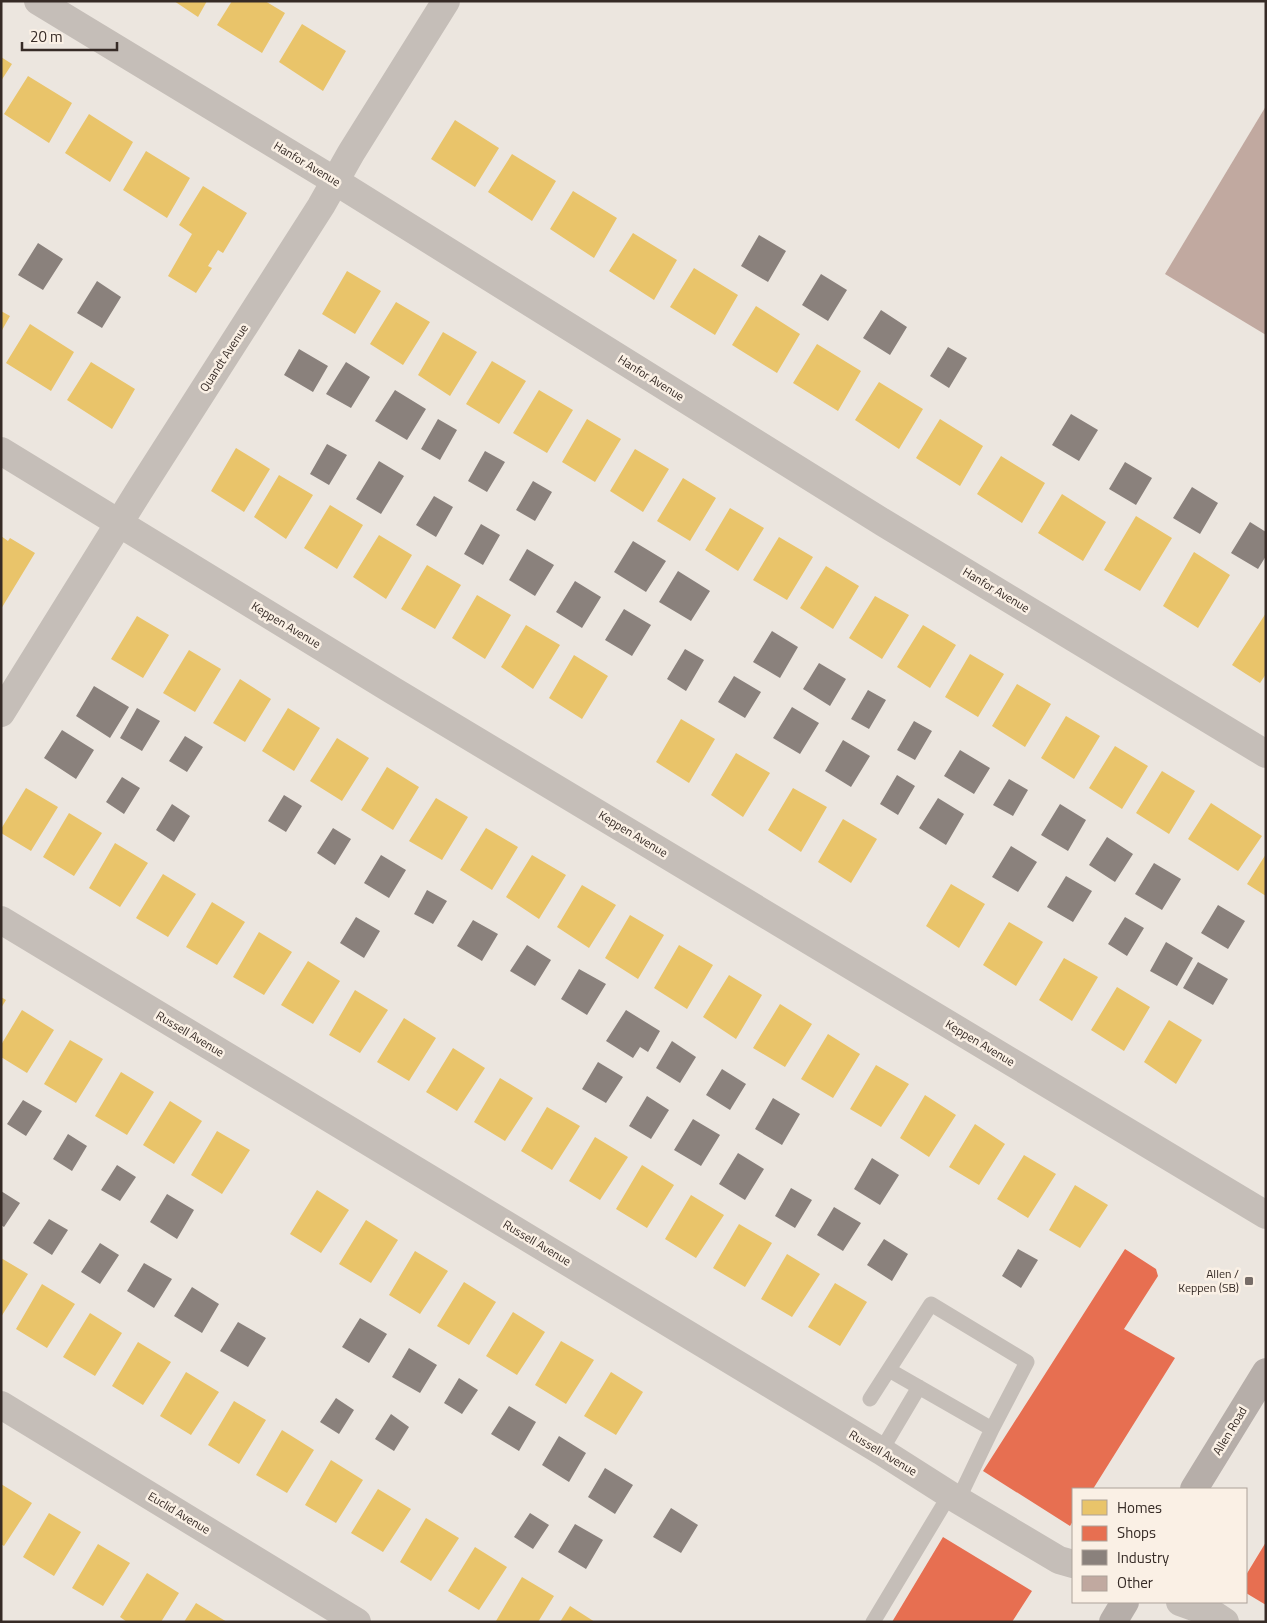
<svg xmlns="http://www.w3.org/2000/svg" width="1267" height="1623" font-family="'Titillium Web',sans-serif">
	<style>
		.homes { fill: #e9c46a }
		.shops { fill: #e76f51 }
		.industry { fill: #8a817c }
		.building { fill: #c1a9a0 }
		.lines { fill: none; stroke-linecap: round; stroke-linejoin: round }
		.service { stroke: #c5beb8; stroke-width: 15 }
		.minor { stroke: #c5beb8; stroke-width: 28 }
		.secondary { stroke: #b6aea9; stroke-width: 28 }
		.poi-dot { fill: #766c67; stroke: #faf0e5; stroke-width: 2 }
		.labels { text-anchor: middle; stroke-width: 5; stroke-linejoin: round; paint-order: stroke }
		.street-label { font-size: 12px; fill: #362b26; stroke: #faf0e5 }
		.poi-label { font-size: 12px; fill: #362b26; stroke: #faf0e5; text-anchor: end }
	</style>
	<rect width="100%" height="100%" fill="#ece6df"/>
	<path class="homes" d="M174,1h33l-9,16z
		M232,1h33l20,12 -23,40 -45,-28z
		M302,24l44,27 -23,40 -44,-29z
		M1,57l11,7 -11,17z
		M28,76l44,27 -23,40 -45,-29z
		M89,114l44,28 -23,40 -45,-29z
		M455,120l44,28 -24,39 -44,-28z
		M146,151l44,27 -23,40 -44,-28z
		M512,154l44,27 -24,40 -44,-29z
		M203,186l44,27 -24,40 -5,-3 -10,16 4,2 -16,25 -28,-17 24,-42 -13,-9z
		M573,191l44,27 -23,40 -44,-29z
		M633,233l44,27 -23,40 -45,-29z
		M694,268l44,27 -23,40 -45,-28z
		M347,271l34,20 -26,43 -33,-20z
		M396,302l34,20 -27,43 -33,-21z
		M756,306l44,28 -23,39 -45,-28z
		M1,311l9,5 -9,16z
		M30,324l44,28 -23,39 -45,-28z
		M443,332l34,20 -27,44 -32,-21z
		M817,344l44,27 -23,40 -45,-28z
		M492,361l34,20 -27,43 -33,-20z
		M91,362l44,27 -23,40 -45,-29z
		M879,382l44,27 -24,40 -44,-29z
		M539,390l34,20 -26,43 -34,-20z
		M587,419l34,20 -26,43 -33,-20z
		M940,419l43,27 -23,40 -44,-28z
		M236,448l34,21 -26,43 -33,-21z
		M635,449l34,20 -26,43 -33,-21z
		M1001,456l44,27 -23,40 -45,-29z
		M279,475l34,20 -27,44 -32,-22z
		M683,478l33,20 -26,43 -33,-20z
		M1062,494l44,28 -23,39 -45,-28z
		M330,505l33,20 -26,44 -33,-21z
		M730,508l34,20 -26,43 -33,-21z
		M1136,516l36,22 -32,53 -36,-21z
		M379,535l33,20 -26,44 -33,-22z
		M1,536l7,5 2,-3 25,15 -34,56z
		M779,537l34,20 -26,43 -34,-20z
		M1194,552l36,23 -32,53 -35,-22z
		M427,565l34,20 -26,44 -34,-20z
		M826,566l33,20 -26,43 -33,-21z
		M477,595l34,20 -26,44 -33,-21z
		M875,596l34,19 -27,44 -33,-21z
		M1266,613v61l-6,9 -28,-18z
		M137,616l32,19 -26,43 -32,-19z
		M526,625l34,20 -27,44 -32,-22z
		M923,625l33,20 -26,43 -33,-21z
		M189,650l32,19 -26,43 -32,-19z
		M970,654l34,20 -26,43 -33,-20z
		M574,655l34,21 -26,43 -33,-21z
		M240,679l31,20 -26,43 -32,-19z
		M1017,684l34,20 -26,43 -33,-21z
		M288,708l32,20 -26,43 -32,-20z
		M1066,716l34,20 -26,43 -33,-21z
		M681,719l34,20 -26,44 -33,-21z
		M337,738l32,20 -27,43 -32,-20z
		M1115,746l33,20 -26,43 -33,-21z
		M736,753l34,20 -27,44 -32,-22z
		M387,767l32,20 -26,43 -32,-20z
		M1162,771l33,20 -26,43 -33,-21z
		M26,788l32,19 -27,44 -30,-18v-4z
		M793,788l34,19 -26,45 -33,-22z
		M436,798l32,19 -26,43 -33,-19z
		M1211,803l51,33 -24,35 -50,-32z
		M69,813l33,20 -28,43 -31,-19z
		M843,819l34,20 -26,44 -33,-21z
		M486,828l32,19 -26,43 -32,-20z
		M115,843l33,20 -28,44 -31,-19z
		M1266,854v42l-19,-12z
		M532,855l34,20 -27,44 -33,-22z
		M163,874l33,20 -28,43 -32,-19z
		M951,884l34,20 -26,44 -33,-22z
		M582,885l34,20 -27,43 -32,-21z
		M212,902l33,20 -28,43 -31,-18z
		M630,915l34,20 -26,44 -33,-21z
		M1009,922l34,20 -27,44 -33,-21z
		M259,932l33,20 -28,43 -31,-18z
		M679,945l34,20 -26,44 -33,-21z
		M1064,958l34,19 -26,44 -33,-21z
		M308,961l32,20 -27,43 -32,-19z
		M729,975l33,20 -26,44 -33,-22z
		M1117,987l33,20 -26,44 -33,-21z
		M355,990l33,20 -28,43 -31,-18z
		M1,997l5,3 -5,8z
		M780,1004l32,20 -27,43 -32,-19z
		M22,1010l32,20 -27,43 -26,-16v-12z
		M404,1018l32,20 -27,43 -32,-19z
		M1169,1020l33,20 -26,44 -32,-22z
		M828,1034l32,20 -27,44 -32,-19z
		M70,1040l33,19 -27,44 -32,-19z
		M453,1048l32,20 -28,43 -31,-19z
		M876,1065l33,19 -28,43 -31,-18z
		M121,1072l33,20 -27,43 -32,-19z
		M500,1078l33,20 -28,43 -31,-19z
		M925,1095l31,20 -27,42 -29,-19z
		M170,1101l32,20 -28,43 -31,-19z
		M547,1107l33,19 -28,44 -31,-19z
		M975,1124l30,20 -26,41 -30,-18z
		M217,1131l33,19 -28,44 -31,-19z
		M595,1137l33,20 -28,43 -31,-19z
		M1024,1155l32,19 -28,44 -31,-19z
		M642,1165l32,20 -27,43 -31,-19z
		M1075,1185l33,20 -28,43 -31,-18z
		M317,1190l32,20 -28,43 -31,-19z
		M691,1195l33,20 -28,43 -31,-19z
		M366,1220l32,20 -27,43 -32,-19z
		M739,1224l33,19 -27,44 -32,-19z
		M415,1251l33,20 -28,43 -31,-19z
		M787,1254l33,20 -28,43 -31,-18z
		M1,1258l27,16 -27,43z
		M464,1282l32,20 -27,43 -32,-19z
		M835,1283l32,19 -27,44 -32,-19z
		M42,1284l33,20 -28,44 -31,-19z
		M513,1312l32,20 -28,43 -31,-19z
		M90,1313l32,20 -27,43 -32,-19z
		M561,1341l33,19 -28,44 -31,-19z
		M138,1342l33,20 -28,43 -31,-19z
		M186,1372l33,20 -28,43 -31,-19z
		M611,1372l32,20 -27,43 -32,-19z
		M234,1401l32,19 -27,44 -31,-19z
		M282,1430l32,20 -27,43 -31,-18z
		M331,1460l32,20 -27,43 -31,-18z
		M1,1484l31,19 -28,43 -3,-2z
		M378,1489l33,20 -28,43 -32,-19z
		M49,1513l32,19 -27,44 -31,-19z
		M426,1518l33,20 -28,43 -31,-19z
		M98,1544l32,19 -27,43 -31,-18z
		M475,1547l32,20 -28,43 -31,-19z
		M147,1573l32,20 -18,29h-34l-7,-5z
		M522,1577l32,19 -16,26h-41l-1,-1z
		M196,1603l31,19h-43z
		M570,1606l25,16h-35z"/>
	<path class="shops" d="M1125,1249l31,20 2,7 -34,53 51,29 -82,131h-20v32l-3,5 -87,-55z
		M943,1537l89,54 -20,31h-120z
		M1266,1542v63l-20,-12v-18z"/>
	<path class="industry" d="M759,235l27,16 -18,31 -27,-16z
		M38,243l25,16 -20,31 -25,-15z
		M821,274l26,16 -19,31 -26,-16z
		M97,281l24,16 -19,31 -25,-15z
		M881,310l26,17 -17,28 -27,-17z
		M948,347l19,11 -18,30 -19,-12z
		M299,349l29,17 -15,26 -29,-17z
		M346,362l24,15 -19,31 -25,-14z
		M395,390l31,19 -19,31 -32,-19z
		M1071,414l27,16 -19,31 -27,-16z
		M438,419l19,11 -17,30 -19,-11z
		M327,444l20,11 -18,30 -19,-11z
		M485,451l20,11 -18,30 -19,-11z
		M379,461l25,15 -23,38 -25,-15z
		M1125,462l27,16 -16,27 -27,-16z
		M533,481l19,11 -17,29 -19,-11z
		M1192,487l26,16 -18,31 -27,-16z
		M434,496l19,11 -17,30 -20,-12z
		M1250,522l16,10v24l-8,13 -27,-16z
		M481,524l19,11 -17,30 -19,-11z
		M633,541l33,20 -20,31 -32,-20z
		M527,549l27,16 -19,31 -26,-16z
		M678,571l32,20 -19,30 -32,-19z
		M575,581l26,16 -19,31 -26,-16z
		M624,609l27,16 -19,31 -27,-16z
		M772,631l26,16 -18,31 -27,-16z
		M685,649l19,11 -18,31 -19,-12z
		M819,663l27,16 -16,27 -27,-17z
		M734,676l27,16 -16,26 -27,-16z
		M94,686l35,21 -19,31 -34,-22z
		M868,690l18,10 -17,29 -18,-10z
		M792,707l27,16 -19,31 -27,-16z
		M137,708l23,13 -18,30 -22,-13z
		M914,721l18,10 -17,29 -18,-10z
		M62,730l32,20 -18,29 -32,-21z
		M185,736l18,11 -16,25 -18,-11z
		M843,740l27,16 -19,31 -26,-16z
		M960,750l30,18 -16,26 -30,-18z
		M897,775l18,11 -17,29 -18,-11z
		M122,777l18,11 -16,26 -18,-12z
		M1009,779l19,11 -15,26 -20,-11z
		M284,795l18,11 -16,26 -18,-11z
		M938,798l26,16 -18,31 -27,-17z
		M172,804l18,12 -16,26 -18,-12z
		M1060,804l26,16 -18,31 -27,-16z
		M333,828l18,11 -16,26 -18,-12z
		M1107,837l26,17 -18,28 -26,-17z
		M1011,846l26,16 -19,30 -26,-15z
		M381,855l25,15 -17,28 -25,-15z
		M1154,863l27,16 -19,31 -27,-16z
		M1066,876l26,15 -19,31 -26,-15z
		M427,890l20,11 -14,23 -19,-10z
		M1218,905l27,16 -17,28 -27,-16z
		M356,917l24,14 -16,27 -24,-15z
		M1125,917l19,11 -17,28 -19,-12z
		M473,920l25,14 -16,27 -25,-15z
		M1166,942l27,16 -16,28 -27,-15z
		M527,945l24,15 -16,26 -25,-15z
		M1198,962l30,17 -15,26 -30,-17z
		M579,969l27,15 -19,31 -26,-16z
		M626,1010l34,21 -12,21 -8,-5 -7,11 -27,-17z
		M672,1041l24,16 -16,26 -24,-15z
		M598,1062l25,15 -17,26 -24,-14z
		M722,1069l24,15 -16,26 -24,-15z
		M647,1096l22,14 -18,29 -22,-13z
		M773,1098l27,16 -18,31 -27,-16z
		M23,1100l19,11 -16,25 -19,-12z
		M693,1119l27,16 -19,31 -27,-16z
		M68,1134l19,12 -15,25 -19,-12z
		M738,1153l26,16 -19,31 -26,-16z
		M872,1158l27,17 -19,30 -26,-16z
		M117,1165l19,12 -16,24 -19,-11z
		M791,1188l21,12 -17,28 -20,-12z
		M1,1191l19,12 -16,24 -3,-2z
		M167,1194l27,16 -17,29 -27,-17z
		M834,1207l27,16 -18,28 -26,-16z
		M49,1219l19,11 -16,25 -19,-12z
		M884,1239l24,15 -16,27 -25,-16z
		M100,1243l19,12 -19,29 -19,-12z
		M1018,1249l20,11 -17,28 -19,-12z
		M144,1263l28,16 -18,29 -27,-17z
		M192,1287l27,17 -17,29 -28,-17z
		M360,1318l27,16 -18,29 -27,-16z
		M238,1322l28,16 -18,29 -28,-16z
		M409,1348l28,17 -17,28 -28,-16z
		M459,1378l19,12 -16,24 -18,-11z
		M336,1398l18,12 -15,24 -19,-12z
		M509,1406l27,16 -17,29 -28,-17z
		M391,1414l18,13 -15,24 -19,-12z
		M559,1436l27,17 -17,29 -27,-17z
		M605,1468l28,17 -18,29 -27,-17z
		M671,1508l27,17 -17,28 -28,-16z
		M530,1513l19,12 -16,24 -19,-12z
		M575,1524l28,16 -17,29 -28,-17z"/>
	<path class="building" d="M1266,106v229l-101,-61z"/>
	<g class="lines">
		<path class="service" d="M889,1370l103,59
			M870,1399l61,-95 96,58 -35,67 -34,71
			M881,1451l38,-64
			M873,1622l77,-128"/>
		<path class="minor" d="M38,1l297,180 549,342 382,231
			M1,451l391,239 874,525
			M1,713l138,-222 182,-285 30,-53 95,-152
			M1,920l880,531 77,49 101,60 14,4
			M1,1405l356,217
			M1180,1602l33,12 12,8"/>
		<path class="secondary" d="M1194,1489l72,-117
			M1113,1622l12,-20"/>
	</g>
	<rect class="poi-dot" x="1244" y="1276" width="10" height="10" rx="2.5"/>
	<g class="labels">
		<g class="street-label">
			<text transform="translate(307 164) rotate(31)" y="4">Hanfor Avenue</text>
			<text transform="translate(224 358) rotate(-57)" y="4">Quandt Avenue</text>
			<text transform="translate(651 378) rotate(32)" y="4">Hanfor Avenue</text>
			<text transform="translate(996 590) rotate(31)" y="4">Hanfor Avenue</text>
			<text transform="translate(286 625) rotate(31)" y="4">Keppen Avenue</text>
			<text transform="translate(633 834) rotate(31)" y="4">Keppen Avenue</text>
			<text transform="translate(190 1034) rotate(31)" y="4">Russell Avenue</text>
			<text transform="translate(980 1043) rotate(31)" y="4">Keppen Avenue</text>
			<text transform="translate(537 1243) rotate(31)" y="4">Russell Avenue</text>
			<text transform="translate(1230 1431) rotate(-59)" y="4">Allen Road</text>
			<text transform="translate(883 1453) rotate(31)" y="4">Russell Avenue</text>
			<text transform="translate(179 1513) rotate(31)" y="4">Euclid Avenue</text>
		</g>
		<g class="poi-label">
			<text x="1239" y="1278">Allen /<tspan x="1239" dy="14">Keppen (SB)</tspan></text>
		</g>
	</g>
	<rect width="1267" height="1623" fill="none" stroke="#362b26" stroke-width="5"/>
	<rect x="1072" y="1488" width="175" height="115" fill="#faf0e5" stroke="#aca199"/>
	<rect x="1082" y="1500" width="25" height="15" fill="#e9c46a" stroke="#aca199"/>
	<text x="1117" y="1513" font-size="15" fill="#362b26">Homes</text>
	<rect x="1082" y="1526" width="25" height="15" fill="#e76f51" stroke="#aca199"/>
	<text x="1117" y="1538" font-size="15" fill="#362b26">Shops</text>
	<rect x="1082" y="1550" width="25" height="15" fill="#8a817c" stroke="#aca199"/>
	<text x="1117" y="1563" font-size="15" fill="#362b26">Industry</text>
	<rect x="1082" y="1576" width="25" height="15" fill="#c1a9a0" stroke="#aca199"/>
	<text x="1117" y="1588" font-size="15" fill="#362b26">Other</text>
	<path d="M22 42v8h95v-8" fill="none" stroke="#362b26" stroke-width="2.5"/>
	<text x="30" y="42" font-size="15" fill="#362b26" stroke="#faf0e5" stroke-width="4" paint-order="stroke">20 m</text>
</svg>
